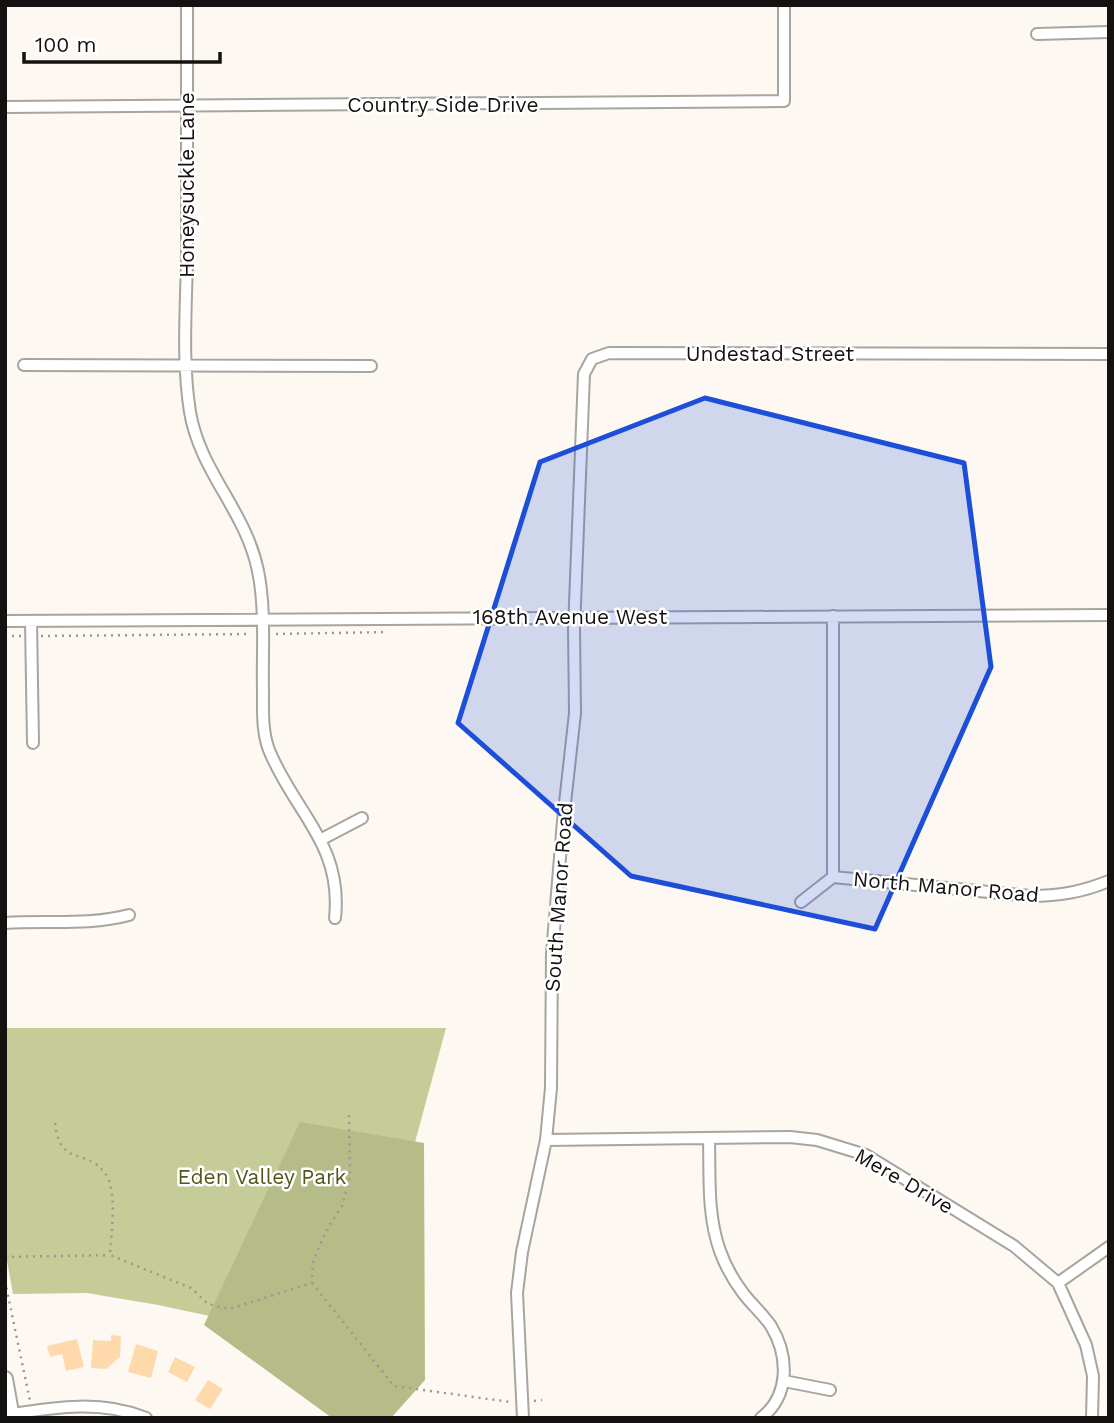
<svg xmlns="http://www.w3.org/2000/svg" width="1114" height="1423" font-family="'Work Sans',sans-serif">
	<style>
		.green { fill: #c6cc97 }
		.forest { fill: #b6bc87 }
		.building { fill: #fed9ac }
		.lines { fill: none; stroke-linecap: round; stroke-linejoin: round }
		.minor-casing { stroke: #a8a49e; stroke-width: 14 }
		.tertiary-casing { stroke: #a8a49e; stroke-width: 18 }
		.path { stroke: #9b9893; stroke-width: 2.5; stroke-dasharray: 2 5; stroke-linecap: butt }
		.minor { stroke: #fff; stroke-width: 10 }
		.tertiary { stroke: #fff; stroke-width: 14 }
		.marked { fill: #1d4ed8; fill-opacity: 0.2; stroke: #1d4ed8; stroke-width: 5; stroke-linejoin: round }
		.labels { text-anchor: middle; stroke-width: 5; stroke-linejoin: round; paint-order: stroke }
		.street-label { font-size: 21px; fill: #141210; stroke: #fff }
		.park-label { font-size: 21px; fill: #53571b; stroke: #fff }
	</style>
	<rect width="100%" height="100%" fill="#fdf8f2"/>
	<path class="green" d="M5,1028h441l-35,129 -192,161 -61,-13 -71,-12 -74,1 -8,-44z"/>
	<path class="forest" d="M300,1122l124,21 1,237 -34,38h-59l-128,-93z"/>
	<path class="building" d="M111,1335l10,1 -1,21 -14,12 -15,-1 2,-28 18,1z
		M77,1339l7,28 -18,4 -4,-17 -12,3 -3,-11z
		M136,1344l22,7 -7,27 -23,-6z
		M175,1357l20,10 -8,15 -19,-10z
		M208,1380l15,9 -13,20 -15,-9z"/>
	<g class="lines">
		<g class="minor-casing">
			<path id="minor" d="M187,5c0,85 0,169 0,254 -1,50 -5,103 3,153 10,60 56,99 68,159 8,39 4,82 5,121 0,19 -1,40 6,58 25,62 74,94 66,168
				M1037,34l72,-2
				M5,107l779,-6v-96
				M24,365l347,1
				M833,616v261
				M5,621l1104,-6
				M31,621l2,122
				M320,840l42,-22
				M833,877l197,19c29,0 52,-4 79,-15
				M801,902l32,-25
				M5,923c42,-3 83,3 124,-8
				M709,1139c1,37 -2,76 11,112 5,14 14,30 23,42 9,12 20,21 28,33 18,30 19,70 -10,92
				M546,1140l244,-3 27,3 49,15 148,91 44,37 28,62 7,31 -1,42
				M1058,1283l51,-36
				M784,1381l46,9
				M12,1414c45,-7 90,-14 134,4
				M523,1418l-6,-125 5,-41 24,-112 5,-52 1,-134 11,-133 12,-108 -1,-84 10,-255 8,-15 17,-6 500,1"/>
		</g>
		<g class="tertiary-casing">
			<path id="tertiary" d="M5,1379l7,39"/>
		</g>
		<path class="path" d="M276,634l112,-2
			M5,636h16
			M41,636l210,-2
			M55,1123c5,45 30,24 50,50 13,17 6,62 5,82l81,33 17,16 21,5 83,-26 1,-22 13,-30 16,-25 8,-29 -1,-62
			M5,1257l105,-2
			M5,1281l25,120
			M312,1283l82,103 116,16
			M534,1401l8,-1"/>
		<use href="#minor" class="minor"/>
		<use href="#tertiary" class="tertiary"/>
	</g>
	<path class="marked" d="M705,398l259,65 27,204 -116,262 -244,-53 -173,-153 82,-261z"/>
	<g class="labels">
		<g class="street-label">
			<text x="443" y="112">Country Side Drive</text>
			<text transform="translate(187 185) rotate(-90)" y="7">Honeysuckle Lane</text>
			<text x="770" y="361">Undestad Street</text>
			<text x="570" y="624">168th Avenue West</text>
			<text transform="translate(946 887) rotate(5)" y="7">North Manor Road</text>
			<text transform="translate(559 897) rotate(-86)" y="7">South Manor Road</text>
			<text transform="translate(904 1181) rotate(30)" y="7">Mere Drive</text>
		</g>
		<g class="park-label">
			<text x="262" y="1184">Eden Valley Park</text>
		</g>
	</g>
	<rect width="1114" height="1423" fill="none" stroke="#141210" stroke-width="14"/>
	<path d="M24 52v10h196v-10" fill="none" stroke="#141210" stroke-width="3.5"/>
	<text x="35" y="52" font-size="21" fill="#141210" stroke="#ffffff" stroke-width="5" paint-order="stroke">100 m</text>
</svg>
